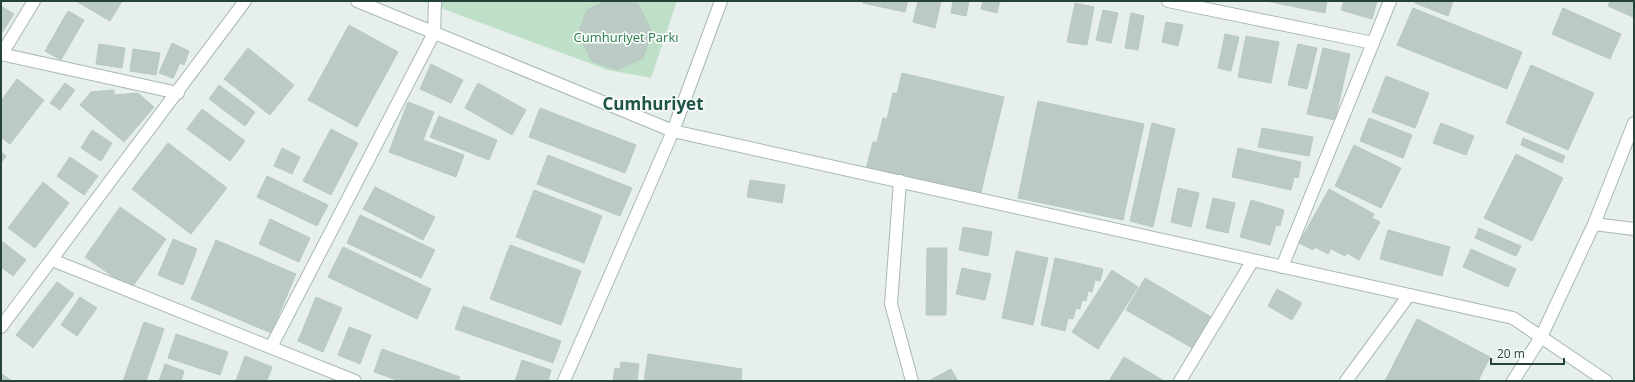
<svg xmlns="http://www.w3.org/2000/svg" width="1635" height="382" font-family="'Open Sans',sans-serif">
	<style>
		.green { fill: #bfe0c8 }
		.building { fill: #bbcac4; stroke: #b8c9c2 }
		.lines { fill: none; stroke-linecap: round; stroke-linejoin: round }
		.street-casing { stroke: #a8b8b2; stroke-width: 14 }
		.street { stroke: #fff; stroke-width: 12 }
		.labels { text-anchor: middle; stroke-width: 3.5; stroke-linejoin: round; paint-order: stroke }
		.park-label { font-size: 13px; fill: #2d7a4b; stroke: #f7fbf9 }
		.district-label { font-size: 17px; font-weight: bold; fill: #1f5548; stroke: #f7fbf9 }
	</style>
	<rect width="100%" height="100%" fill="#e6efeb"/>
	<path class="green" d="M422,1h255l-26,77 -43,-8z"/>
	<path class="building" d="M76,1h46l-12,20z
		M605,1h24l9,3 14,28 -9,26 -25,12 -26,-9 -14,-27 9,-24z
		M863,1h45l-3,11 -42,-9z
		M918,1h23l-6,27 -22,-6z
		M953,1h16l-3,15 -15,-3z
		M983,1h17l-3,12 -16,-4z
		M1266,1h61l-2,12z
		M1344,1h33l-5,18 -31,-9z
		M1416,1h37l-5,15 -33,-13z
		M1610,1h24l-1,16 -25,-11z
		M1075,3l19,4 -7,38 -20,-3z
		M1,6l13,8 -13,20z
		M1413,8l109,44 -15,37 -110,-44z
		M1563,8l58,26 -11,25 -58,-25z
		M1103,10l15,3 -7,30 -15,-3z
		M68,11l16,9 -23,40 -16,-9z
		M1131,13l13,3 -6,34 -13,-2z
		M1166,22l17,3 -5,21 -16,-4z
		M349,25l49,27 -41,75 -49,-27z
		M1225,34l14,3 -8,34 -13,-3z
		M1246,36l33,6 -8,41 -33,-6z
		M172,43l17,8 -5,14 -4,-2 -7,15 -14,-5z
		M99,44l26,4 -3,20 -26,-4z
		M1298,44l19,4 -10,41 -19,-4z
		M248,48l46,37 -24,30 -46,-36z
		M1323,48l27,6 -15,66 -28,-6z
		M133,49l27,4 -4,22 -26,-4z
		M431,64l32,16 -12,23 -31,-14z
		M1531,65l63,28 -26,57 -62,-27z
		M902,73l102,24 -24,99 -114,-27 7,-27h4l6,-24 4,1 6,-26 4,1z
		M1386,76l43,17 -14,35 -43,-16z
		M17,79l27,21 -34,44 -9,-7v-36z
		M65,83l10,7 -15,20 -10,-7z
		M478,83l48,27 -14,25 -47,-27z
		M219,85l36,27 -10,14 -36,-27z
		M114,90v5l24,-2 16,14 -30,35 -44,-37 11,-13z
		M1038,101l106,23 -21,96 -105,-22z
		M408,102l26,10 -11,28 41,15 -8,22 -67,-25z
		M540,108l96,37 -11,28 -96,-36z
		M202,109l43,32 -15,20 -43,-32z
		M439,116l58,24 -8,20 -59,-23z
		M1369,118l43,17 -9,23 -43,-17z
		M1152,123l23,6 -22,98 -23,-6z
		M1441,123l33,13 -8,19 -33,-12z
		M1262,128l51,9 -4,19 -51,-9z
		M331,129l27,14 -27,52 -28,-14z
		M92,130l20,13 -11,18 -20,-13z
		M1523,138l42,18 -3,7 -41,-18z
		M168,143l59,45 -36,46 -59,-45z
		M1354,145l47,23 -20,40 -46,-22z
		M282,148l18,9 -8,17 -18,-8z
		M1238,148l63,14 -3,16 -4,-1 -3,13 -59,-13z
		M1,152l5,4 -5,7z
		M1516,154l47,24 -31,63 -48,-23z
		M548,155l84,33 -12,28 -83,-32z
		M70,157l28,19 -14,19 -27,-19z
		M267,176l61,29 -11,21 -60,-29z
		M750,180l35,5 -3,18 -35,-6z
		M43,182l26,21 -34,45 -27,-20z
		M375,187l60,30 -12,23 -60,-31z
		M1178,188l21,5 -8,34 -20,-5z
		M1329,189l45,25 -2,4 8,4 -21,38 -12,-7 -2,3 -14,-7 -3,5 -13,-7 -2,3 -14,-7z
		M534,190l68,26 -18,47 -68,-26z
		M1213,198l22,5 -7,30 -22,-5z
		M1251,200l33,10 -4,16 -4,-1 -6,20 -30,-8z
		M120,207l46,32 -35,50 -46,-32z
		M360,215l75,35 -14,28 -74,-35z
		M270,219l40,19 -11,24 -40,-18z
		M963,227l29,5 -4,24 -29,-6z
		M1479,228l42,18 -5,10 -41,-18z
		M1388,230l62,17 -8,29 -62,-17z
		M173,239l24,10 -14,36 -25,-10z
		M216,240l80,34 -25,59 -80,-34z
		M3,242l23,18 -13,16 -12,-9v-22z
		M510,245l71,26 -20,54 -71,-26z
		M343,247l88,42 -14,30 -89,-42z
		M927,248h20l-1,67h-20z
		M1471,249l45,20 -8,18 -45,-20z
		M1016,251l32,7 -15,67 -31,-7z
		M1055,258l48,11 -3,12 -5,-1 -3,12 -4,-1 -2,10 -4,-1 -2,9 -4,-1 -3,11 -5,-1 -3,13 -24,-6z
		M962,268l29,6 -6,26 -29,-6z
		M1112,270l26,17 -40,62 -26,-17z
		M1145,278l68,40 -19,31 -68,-39z
		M57,282l17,12 -41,54 -17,-13z
		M1277,289l25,14 -10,17 -24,-14z
		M80,297l17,11 -20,28 -16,-11z
		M316,297l26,11 -19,44 -25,-11z
		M463,306l98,35 -8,22 -98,-34z
		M1417,319l73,38 -12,24h-93z
		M144,322l20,7 -18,52h-23z
		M349,327l22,8 -11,29 -22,-9z
		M176,334l52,18 -8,23 -52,-17z
		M382,349l78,28 -2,4h-58l-26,-9z
		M648,354l94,15 -1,12h-97z
		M245,356l27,11 -5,14h-31z
		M1124,357l40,24h-55z
		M522,360l29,10 -3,11h-33z
		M621,362l18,2 -2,17h-24l2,-13 5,1z
		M165,364l19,7 -3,10h-22z
		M951,369l7,12h-27l-1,-1z
		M2,374l10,7h-11z"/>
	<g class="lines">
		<g class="street-casing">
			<path id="street" d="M357,1l316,130 840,187 93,63
				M1168,1l205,42
				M1,54l177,39
				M1,55l33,-54
				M900,181l-9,123 21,77
				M1594,224l40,5
				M52,260l303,121
				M1282,267l108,-266
				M1,327l244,-326
				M271,347l163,-314 1,-32
				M564,381l109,-250 48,-130
				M1180,381l73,-121
				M1346,381l63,-86
				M1513,381l28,-44 53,-113 40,-101"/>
		</g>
		<use href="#street" class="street"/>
	</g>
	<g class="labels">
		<g class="park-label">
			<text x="626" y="42">Cumhuriyet Parkı</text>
		</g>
		<g class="district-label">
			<text x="653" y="110">Cumhuriyet</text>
		</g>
	</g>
	<rect width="1635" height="382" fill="none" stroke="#24423a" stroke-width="4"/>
	<path d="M1491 358v6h73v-6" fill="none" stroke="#24423a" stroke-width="2"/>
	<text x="1497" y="358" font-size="12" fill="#24423a" stroke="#f7fbf9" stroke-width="3" paint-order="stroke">20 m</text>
</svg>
